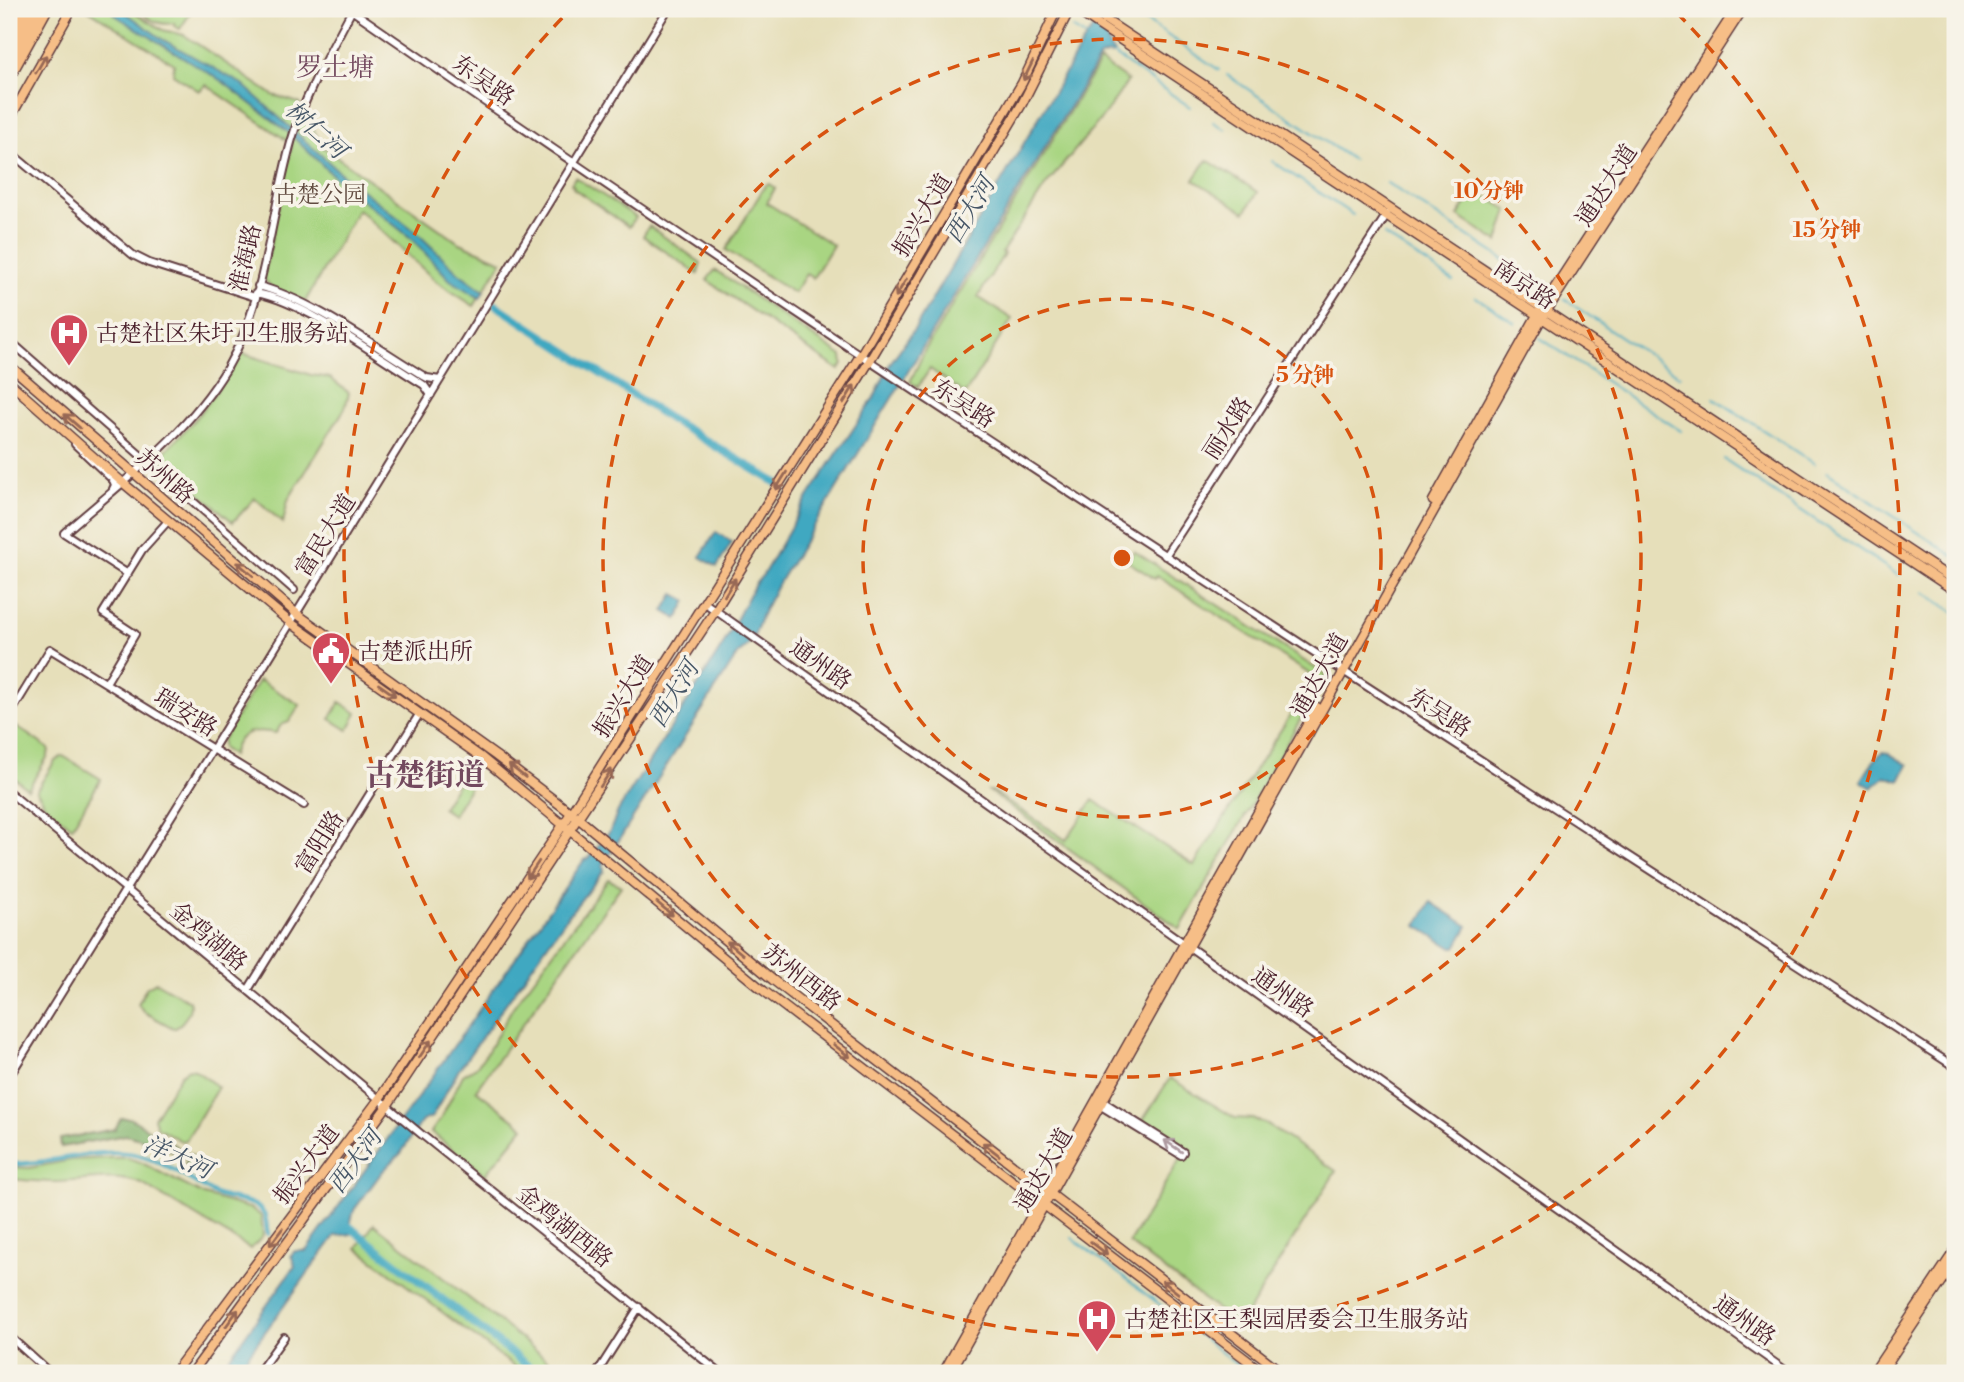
<svg xmlns="http://www.w3.org/2000/svg" width="1964" height="1382" font-family="'Libre Bodoni','Noto Serif SC',serif">
	<style>
		.green { fill: #a9d582; stroke: #7a7a56; stroke-width: 2 }
		.forest { fill: #86b670; stroke: #686a4e; stroke-width: 2 }
		.water { fill: #41a8c1; stroke: #466476; stroke-width: 2 }
		.lines { fill: none; stroke-linecap: round; stroke-linejoin: round }
		.stream { stroke: #41a8c1; stroke-width: 2 }
		.canal { stroke: #41a8c1; stroke-width: 4.5 }
		.river { stroke: #41a8c1; stroke-width: 8 }
		.minor-casing { stroke: #613c40; stroke-width: 10 }
		.major-casing { stroke: #613c40; stroke-width: 11 }
		.highway-casing { stroke: #613c40; stroke-width: 12 }
		.minor { stroke: #fff; stroke-width: 6 }
		.major { stroke: #f6be87; stroke-width: 8 }
		.highway { stroke: #f6be87; stroke-width: 9 }
		.oneway { stroke: #976754 }
		.oneway2 { stroke: #ae9aa0 }
		.ring { fill: none; stroke: #d8530f; stroke-width: 3.5; stroke-dasharray: 12 9 }
		.labels { text-anchor: middle; stroke-width: 7; stroke-linejoin: round; paint-order: stroke }
		.street-label { font-size: 23px; fill: #4a1f2b; stroke: #f7f3e8 }
		.park-label { font-size: 23px; fill: #624c41; stroke: #f7f3e8 }
		.poi-label { font-size: 23px; fill: #4a1f2b; stroke: #f7f3e8; text-anchor: start }
		.water-label { font-size: 24px; font-style: italic; fill: #465667; stroke: #f7f3e8 }
		.quarter-label { font-size: 26px; fill: #73495e; stroke: #f7f3e8 }
		.district-label { font-size: 30px; font-weight: bold; fill: #73495e; stroke: #f7f3e8 }
		.centre { fill: #d8530f; stroke: #f7f3e8; stroke-width: 3.5 }
		.ring-label { font-size: 21px; text-anchor: middle; font-weight: bold; fill: #d8530f; stroke: #f7f3e8; stroke-width: 7; stroke-linejoin: round; paint-order: stroke }
	</style>
	<rect width="100%" height="100%" fill="#f7f3e8"/>
	<filter id="ink" filterUnits="userSpaceOnUse"><feTurbulence type="fractalNoise" baseFrequency=".0143" numOctaves="2"/><feDisplacementMap in="SourceGraphic" scale="14" xChannelSelector="R" yChannelSelector="G"/><feConvolveMatrix kernelMatrix="1 2 1 2 8 2 1 2 1" color-interpolation-filters="sRGB"/></filter>
	<filter id="wash" filterUnits="userSpaceOnUse"><feTurbulence type="fractalNoise" baseFrequency=".00686" numOctaves="4" result="noise"/><feDisplacementMap in="SourceGraphic" scale="28" xChannelSelector="R" yChannelSelector="G"/><feGaussianBlur stdDeviation="1.57" result="paint"/><feColorMatrix in="noise" values="0 0 0 0 0 0 0 0 0 0 0 0 0 0 0 0 0 1.4 0 .05"/><feComposite in="paint" operator="in"/></filter>
	<g filter="url(#wash)">
		<rect width="100%" height="100%" fill="#e6dfba"/>
		<path class="green" d="M87,9h42l34,21 21,5 89,60 26,8 24,44 135,95 44,19 -28,45 -37,-24 -79,-73 -53,93 -34,-15 -8,-9 29,-134 -86,-59 -7,6 -26,-17 1,-10z
			M139,9h54l-13,20 -6,-3 1,-3c-15,3 -26,-2 -36,-14z
			M1100,61l28,20 -23,33 -59,71 -44,67 2,2 -26,43 34,22 -47,75 -35,-25 -12,18 -8,-5 15,-32z
			M1207,160l51,32 -13,20 -51,-32z
			M575,177l61,40 -7,10 -56,-39 1,-2 -3,-2z
			M769,184l6,4 -8,15 66,42 -20,33 -7,-4 -12,19 -68,-43 39,-64z
			M1477,191l31,19 -10,32 -40,-26 15,-23z
			M649,226l52,37 -3,11 -55,-38z
			M715,270l127,86 1,8 -4,6 -132,-90z
			M238,352l73,23 19,3 19,15 -4,15 -57,92 -5,23 -28,-25 -22,24 -75,-64c32,-31 62,-65 80,-106z
			M1134,551l192,124 -146,254 -191,-138h3l74,49 27,-40 101,65 117,-182 1,-5 -4,-5 -151,-97 -2,3 -28,-18z
			M259,680l41,25 -11,17 -8,3 -5,8c-23,-4 -38,-3 -44,23l-10,-8v-8z
			M340,702l17,11 -9,17 -18,-11z
			M13,724l36,25 -1,7 -20,33 -19,-15v-49z
			M63,756l38,23 -29,48 -27,-21 -4,-9 -5,-6 19,-30z
			M464,773l10,7 -21,35 -11,-7z
			M608,879l13,7 -145,204 48,37 -39,48 -54,-43 10,-14 22,-43 13,-8 12,-16 25,-44z
			M156,982l33,19c4,10 -5,20 -13,27h-3l-29,-16 -6,-8 8,-16z
			M189,1069l6,1 23,17 -32,53 -5,1 -24,-14 -3,-9 27,-44z
			M1170,1078l65,40 18,1 12,4 71,48 -97,155 -110,-83 56,-92 -44,-28z
			M109,1158h18l13,4 64,33 48,14 9,7 2,20 -12,13 -109,-65c-29,-11 -58,-2 -88,-2 -15,0 -30,-2 -45,-3v-12l20,1 42,-8z
			M374,1224l191,149h-42l-166,-125z"/>
		<path class="forest" d="M121,1118h9l77,47 -2,10 -2,1 -18,-11 3,-6 -34,-16 -28,-8 -65,12 -1,-8 55,-10z"/>
		<path class="water" d="M109,9h12l41,30 80,45 102,92 71,55 44,42 25,18 -4,7 -30,-18 -38,-41 -70,-55 -54,-52 -65,-50 -105,-65z
			M1106,9h28l3,4 -10,-2 -5,4 -11,-2 9,7 -13,19 2,8 5,6 -2,2 -4,-1 -8,3 -307,503c-10,16 -20,31 -28,48 -11,21 -5,29 -27,46l-135,211 1,6 -37,46 -109,154 -26,46 -10,4 -21,32 -19,19 -28,38 -4,15 4,4 -3,5 -16,2 -100,137h-17l77,-107 -4,-11 4,-4h11l117,-161 161,-230 5,-2 21,-27 8,-20 105,-166 32,-61 8,-9 45,-78 66,-99 17,-36 23,-32 170,-289 10,-14 3,1 9,-13z
			M716,532l16,10 -15,25 -17,-10z
			M674,594l13,7 -10,18 -13,-8z
			M1882,752l6,1 20,12 -8,16 -15,-5 -13,12 -11,-7 12,-19z
			M1431,902l37,24 -12,21h-5l-34,-21z"/>
		<g class="lines">
			<path class="stream" d="M1042,9l5,2
				M1133,12l86,58
				M1072,28l16,10
				M1113,54l77,53
				M1227,75l126,85
				M1213,122l13,8
				M1272,161l81,54
				M1387,183l157,103
				M1384,235l69,46
				M1476,297l39,26
				M1564,299l116,77
				M1540,338l141,93
				M1714,398l101,66
				M1724,459l174,116
				M1827,472l128,85
				M1924,592l31,21
				M1072,1238l99,75
				M1177,1317l70,56"/>
			<path class="canal" d="M9,1164c40,1 82,-16 123,-10 30,5 57,26 83,40 14,7 40,4 49,20 3,6 2,14 4,20"/>
			<path class="river" d="M496,305l172,113 109,65
				M346,1224l191,149"/>
		</g>
	</g>
	<g filter="url(#ink)">
		<g class="lines">
			<g class="minor-casing">
				<path id="minor" d="M350,9c526,366 1068,709 1605,1058
					M10,152l123,103 16,8 106,34
					M258,286c54,13 120,63 169,92l13,2
					M256,293c50,9 123,65 168,92l7,10
					M9,340l285,250
					M75,444l38,36 2,5 -2,4
					M1165,556l222,-342
					M128,574l-64,-41c57,-50 123,-98 163,-165 40,-68 43,-154 65,-229 13,-45 38,-87 60,-129
					M705,603l1084,770
					M106,683l29,-49 -32,-21 39,-63 26,-29
					M9,716l41,-67 254,156
					M9,792l412,342 299,239
					M248,990l172,-277
					M9,1077l204,-328 455,-740
					M1096,1103l85,52 2,-3 -84,-53
					M9,1336l41,37
					M258,1373l26,-36
					M597,1373l42,-66"/>
			</g>
			<g class="major-casing">
				<path id="major" d="M1074,9l881,582
					M1089,9l866,572
					M9,120l63,-111
					M9,365l288,249 199,142 83,63 194,161 510,393
					M9,382l113,100 169,141 190,134 283,234 500,382
					M1433,501l104,-186 199,-306
					M174,1373l205,-274 192,-286 289,-457 162,-273 35,-74
					M192,1373l195,-267 328,-495 154,-249 153,-258 48,-95
					M943,1373l374,-666
					M950,1373l592,-1055 201,-309
					M1873,1373l82,-123
					M1881,1373l74,-111"/>
			</g>
			<g class="highway-casing">
				<path id="highway" d="M9,31l9,-15
					M9,45l20,-36
					M9,62l30,-53
					M9,78l38,-69"/>
			</g>
			<use href="#minor" class="minor"/>
			<use href="#major" class="major"/>
			<use href="#highway" class="highway"/>
		</g>
		<defs><path id="oneway-shaft" d="M-6 0H5M1.5-3L5.5 0L1.5 3" fill="none" stroke-width="1.6" stroke-linecap="round" stroke-linejoin="round" transform="scale(1.75)"/></defs>
		<g class="oneway">
			<use href="#oneway-shaft" transform="translate(41 64) rotate(-60)"/>
			<use href="#oneway-shaft" transform="translate(1028 71) rotate(116)"/>
			<use href="#oneway-shaft" transform="translate(901 288) rotate(121)"/>
			<use href="#oneway-shaft" transform="translate(849 394) rotate(-58)"/>
			<use href="#oneway-shaft" transform="translate(72 421) rotate(-139)"/>
			<use href="#oneway-shaft" transform="translate(781 481) rotate(122)"/>
			<use href="#oneway-shaft" transform="translate(245 569) rotate(-140)"/>
			<use href="#oneway-shaft" transform="translate(730 587) rotate(-58)"/>
			<use href="#oneway-shaft" transform="translate(387 690) rotate(35)"/>
			<use href="#oneway-shaft" transform="translate(517 771) rotate(-142)"/>
			<use href="#oneway-shaft" transform="translate(606 778) rotate(-57)"/>
			<use href="#oneway-shaft" transform="translate(533 870) rotate(124)"/>
			<use href="#oneway-shaft" transform="translate(665 909) rotate(40)"/>
			<use href="#oneway-shaft" transform="translate(735 948) rotate(-140)"/>
			<use href="#oneway-shaft" transform="translate(425 1049) rotate(-56)"/>
			<use href="#oneway-shaft" transform="translate(842 1051) rotate(38)"/>
			<use href="#oneway-shaft" transform="translate(991 1149) rotate(-142)"/>
			<use href="#oneway-shaft" transform="translate(276 1237) rotate(127)"/>
			<use href="#oneway-shaft" transform="translate(1099 1248) rotate(37)"/>
			<use href="#oneway-shaft" transform="translate(1170 1287) rotate(-142)"/>
			<use href="#oneway-shaft" transform="translate(232 1318) rotate(-54)"/>
		</g>
		<use class="oneway2" href="#oneway-shaft" transform="translate(1173 1146) rotate(-146)"/>
	</g>
	<g class="ring">
		<circle cx="1122" cy="558" r="259"/>
		<circle cx="1122" cy="558" r="519"/>
		<path d="M1677 13A778 778 0 1 1 567 13"/>
	</g>
	<defs>
		<g id="hospital-pin" transform="scale(2.0125)"><path d="M0 17L-7.5 6A9.5 9.5 0 1 1 7.5 6Z" fill="#d1495b" stroke="#f7f3e8"/><path d="M-5-5h3v3.5h4V-5h3V5h-3V1.5h-4V5h-3Z" fill="#fff"/></g>
		<g id="civic-pin" transform="scale(2.0125)"><path d="M0 17L-7.5 6A9.5 9.5 0 1 1 7.5 6Z" fill="#d1495b" stroke="#f7f3e8"/><path d="M-.6-6.5H3V-4.5H.6V-3L4-1V1h2V6H-6V1h2V-1L-.6-3ZM-1.2 2.5V6h2.4V2.5Z" fill="#fff"/></g>
	</defs>
	<g fill-rule="evenodd">
		<use href="#hospital-pin" x="69" y="333"/>
		<use href="#civic-pin" x="331" y="651"/>
		<use href="#hospital-pin" x="1097" y="1319"/>
	</g>
	<g class="labels">
		<g class="street-label">
			<text transform="translate(484 80) rotate(35)" y="8">东吴路</text>
			<text transform="translate(1606 185) rotate(-57)" y="8">通达大道</text>
			<text transform="translate(922 215) rotate(-59)" y="8">振兴大道</text>
			<text transform="translate(245 258) rotate(-77)" y="8">淮海路</text>
			<text transform="translate(1525 284) rotate(34)" y="8">南京路</text>
			<text transform="translate(964 403) rotate(33)" y="8">东吴路</text>
			<text transform="translate(1227 428) rotate(-57)" y="8">丽水路</text>
			<text transform="translate(165 476) rotate(41)" y="8">苏州路</text>
			<text transform="translate(325 535) rotate(-58)" y="8">富民大道</text>
			<text transform="translate(821 664) rotate(35)" y="8">通州路</text>
			<text transform="translate(1319 675) rotate(-61)" y="8">通达大道</text>
			<text transform="translate(623 696) rotate(-58)" y="8">振兴大道</text>
			<text transform="translate(186 712) rotate(32)" y="8">瑞安路</text>
			<text transform="translate(1440 712) rotate(33)" y="8">东吴路</text>
			<text transform="translate(319 842) rotate(-58)" y="8">富阳路</text>
			<text transform="translate(209 936) rotate(40)" y="8">金鸡湖路</text>
			<text transform="translate(802 977) rotate(38)" y="8">苏州西路</text>
			<text transform="translate(1283 992) rotate(35)" y="8">通州路</text>
			<text transform="translate(306 1164) rotate(-53)" y="8">振兴大道</text>
			<text transform="translate(1043 1170) rotate(-60)" y="8">通达大道</text>
			<text transform="translate(565 1226) rotate(39)" y="8">金鸡湖西路</text>
			<text transform="translate(1745 1320) rotate(35)" y="8">通州路</text>
		</g>
		<g class="park-label">
			<text x="320" y="202">古楚公园</text>
		</g>
		<g class="poi-label">
			<text x="96" y="341">古楚社区朱圩卫生服务站</text>
			<text x="358" y="659">古楚派出所</text>
			<text x="1124" y="1327">古楚社区王梨园居委会卫生服务站</text>
		</g>
		<g class="water-label">
			<text transform="translate(316 130) rotate(42)" y="8">树仁河</text>
			<text transform="translate(970 210) rotate(-59)" y="8">西大河</text>
			<text transform="translate(674 694) rotate(-59)" y="8">西大河</text>
			<text transform="translate(178 1157) rotate(24)" y="8">洋大河</text>
			<text transform="translate(355 1161) rotate(-54)" y="8">西大河</text>
		</g>
		<g class="quarter-label">
			<text x="335" y="76">罗土塘</text>
		</g>
		<g class="district-label">
			<text x="425" y="785">古楚街道</text>
		</g>
	</g>
	<circle cx="1122" cy="558" r="10" class="centre"/>
	<g class="ring-label">
		<text x="1489" y="198">10 分钟</text>
		<text x="1827" y="237">15 分钟</text>
		<text x="1305" y="382">5 分钟</text>
	</g>
	<rect width="1964" height="1382" fill="none" stroke="#f7f3e8" stroke-width="35"/>
</svg>
